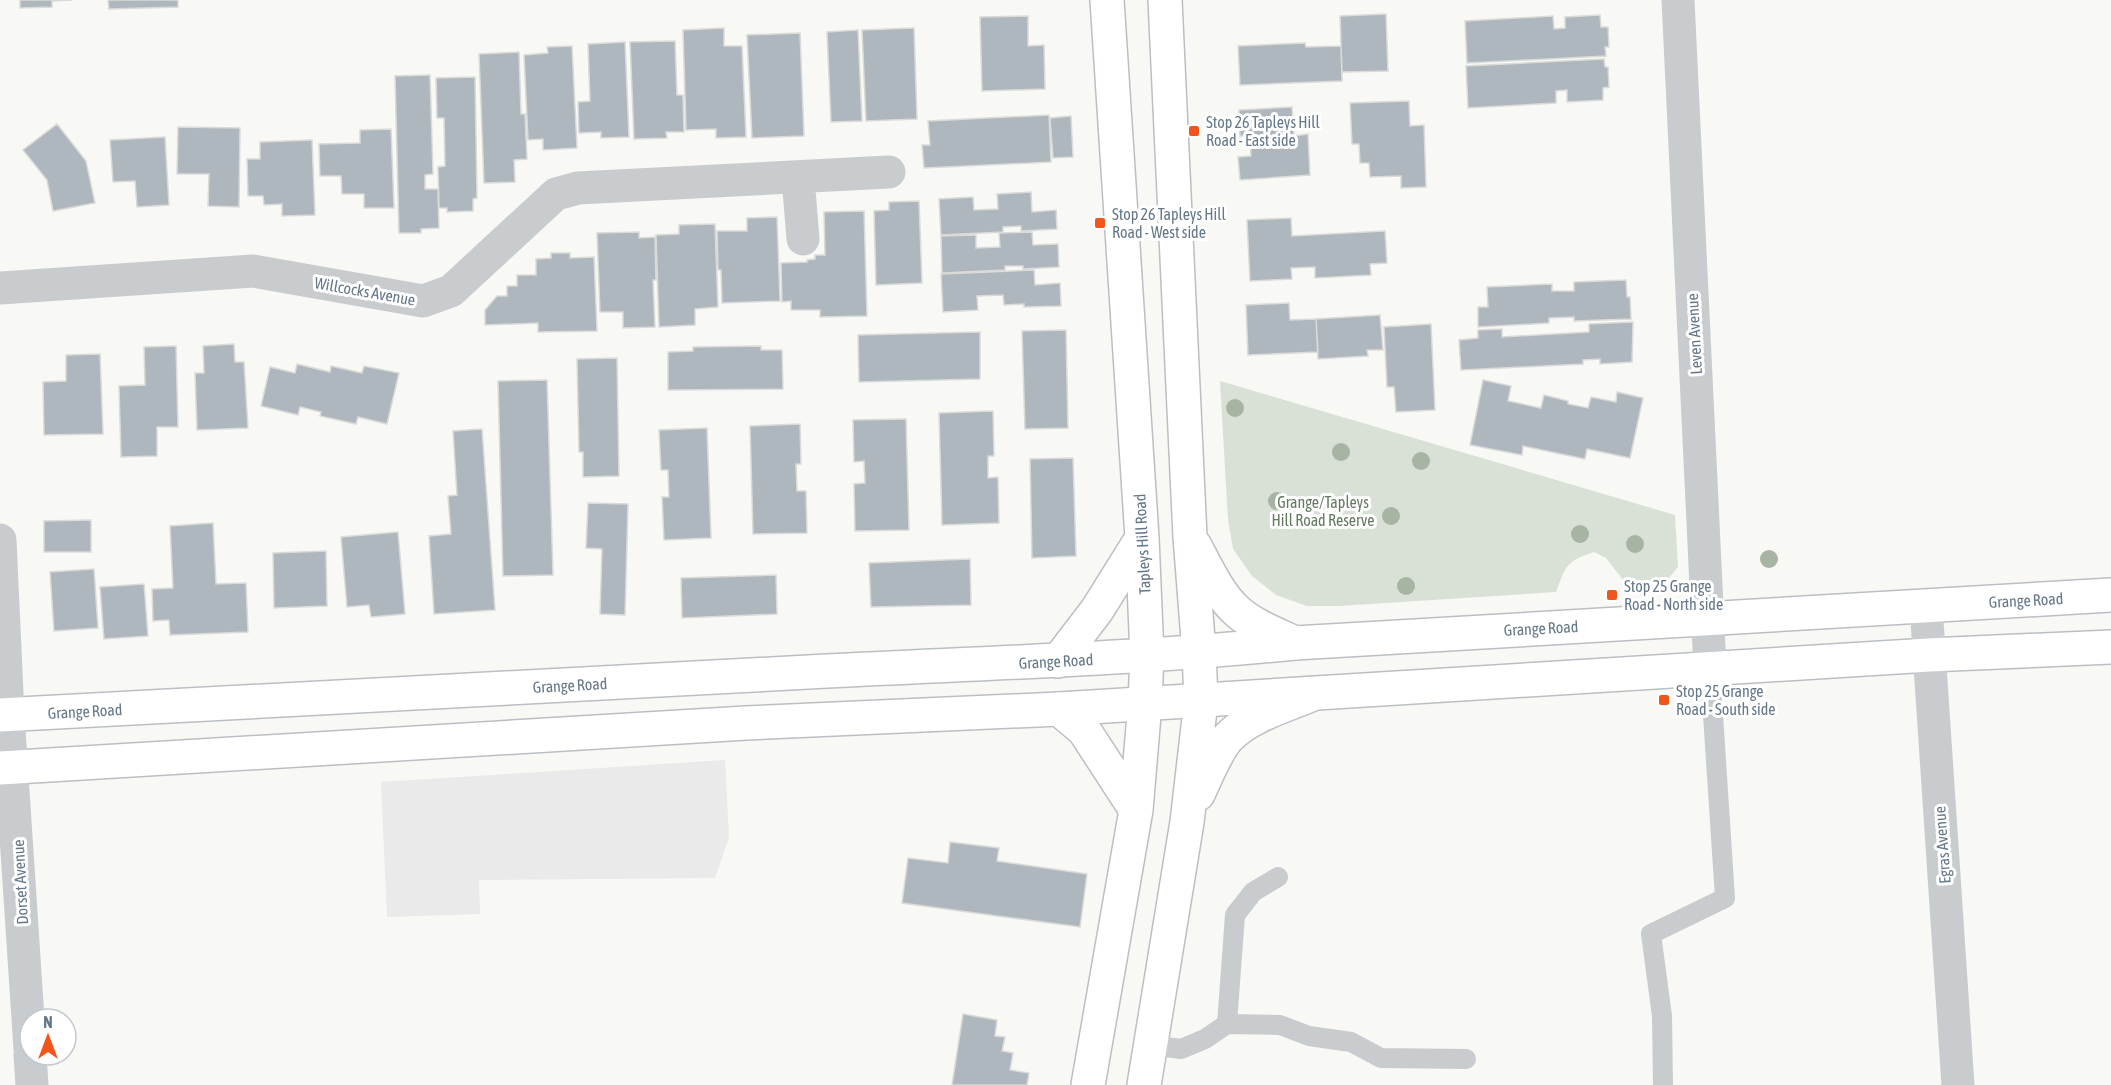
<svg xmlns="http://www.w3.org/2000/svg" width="2111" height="1085" font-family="'Asap Condensed',sans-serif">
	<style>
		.built { fill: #e9eae9 }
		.green { fill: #d9e1d6 }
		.building { fill: #aeb7bd; stroke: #dadad8; stroke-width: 1.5 }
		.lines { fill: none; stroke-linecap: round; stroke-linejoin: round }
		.secondary-casing { stroke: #babfc4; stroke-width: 36 }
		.primary-casing { stroke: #bbbfc3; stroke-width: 36 }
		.lane { stroke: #c8cccf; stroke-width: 20 }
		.street { stroke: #c8cccf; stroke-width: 33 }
		.secondary { stroke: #fff; stroke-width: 33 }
		.primary { stroke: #fff; stroke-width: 33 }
		.tree { fill: #a7b3a3 }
		.poi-dot { fill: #f2551c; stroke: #fff; stroke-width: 2 }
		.labels { text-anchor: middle; stroke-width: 6; stroke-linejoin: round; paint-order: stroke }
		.poi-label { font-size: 16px; fill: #657889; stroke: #fff; text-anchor: start }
		.street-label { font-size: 16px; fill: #657889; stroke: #fff }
		.park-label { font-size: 16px; fill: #657a60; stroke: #fff }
	</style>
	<rect width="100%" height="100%" fill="#f8f8f5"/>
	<path class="built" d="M725,760l4,77 -14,41 -236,2 1,34 -93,3 -6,-135z"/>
	<path class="green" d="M1220,381l455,134 3,52 -15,18h-36l-21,-27 -12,-6c-28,9 -28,14 -38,40l-217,14h-32l-31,-11 -24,-19 -19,-27 -5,-29z"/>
	<path class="building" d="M20,0h52l-20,1v6l-32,1z
		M108,0h70v7l-69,2z
		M1386,14l2,57 -46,1 -2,-56z
		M1600,15l1,12h7l1,20h-4l1,9 -139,7 -2,-42 88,-5 1,13 11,-1v-11z
		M1028,16v30l16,-1 1,44 -63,2 -2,-74z
		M724,28v18h18l4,91 -30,1v-9l-30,1 -3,-100z
		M914,28l3,91 -51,2 -4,-91z
		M858,30l4,91 -31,1 -4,-90z
		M800,33l4,103 -52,2 -5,-103z
		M675,41l2,54h6l1,37h-18l1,6 -33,1 -4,-97z
		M625,42l4,95 -28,1v-6l-22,1 -1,-31 12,-1 -2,-57z
		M1305,43l1,4 35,-1 1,35 -102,4 -2,-39z
		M572,46l5,102 -34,2v-11l-15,1 -4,-85 24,-2 -1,-6z
		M519,52l2,62h4l2,45 -13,1 1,22 -31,1 -5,-129z
		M1604,59l1,8h3l1,20 -6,1v12l-36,2v-12l-11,1v12l-88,5 -2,-42z
		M430,75l3,99 -8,1v14h13l1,39 -18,1v4h-22l-4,-157z
		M475,77l2,121 -4,1v12l-26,1v-4h-8l-1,-41 7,-1 -1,-48h-7l-1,-40z
		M1409,101l1,25 14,-1 2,62 -25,1v-12l-31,1 -1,-14h-9l-1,-19h-7l-2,-41z
		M1292,107l2,29 14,-2 2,41 -70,5 -2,-23 13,-1 -1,-20h-10l-1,-26z
		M1049,115l2,47 -127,6 -2,-23h8l-2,-24z
		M1071,116l2,41 -20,1 -3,-40z
		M57,124l29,37 9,42 -42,8 -6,-31 -24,-30z
		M178,127l62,1 -1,79 -31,-1 1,-32h-32z
		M391,129l3,79h-30v-14h-22l-1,-18h-21l-1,-32 41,-1v-13z
		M165,137l4,68 -32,2 -2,-26 -22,1 -3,-42z
		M312,140l3,75 -33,1v-12l-18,1 -1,-9h-15l-1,-37h13v-17z
		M1031,192l1,20 24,-2 1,19 -36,2v-5l-18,1v5l-62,3 -2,-36 34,-2 1,13 24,-1 -1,-15z
		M919,201l3,82 -46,2 -2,-74 15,-1v-8z
		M864,211l3,105 -47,1v-7h-29v-9l-9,1 -1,-39 26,-1v-2l8,-1v-4h10l-1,-43z
		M777,217l3,84 -58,2 -1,-33h-3l-1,-39h30v-13z
		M1291,218l1,18 93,-5 2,32 -17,1 1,11 -56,3v-11l-24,1 1,11 -42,2 -3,-61z
		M715,224l3,83 -23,2v16l-36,2 -3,-92 23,-1v-9z
		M639,232v6l16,-1 1,43h-3l2,47 -32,1v-16h-23l-3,-79z
		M1032,232l1,13 25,-1 1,23 -36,2v-3h-18v4l-63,3 -1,-37 35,-1v13l24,-1 -1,-14z
		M551,253h19v5l24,-1 3,74 -59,1v-9l-53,2v-15l12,-14h10v-10h10v-11h19v-16l15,-1z
		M1034,270l1,15 25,-2 1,23 -37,1v-3l-20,1 -1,-10 -26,1 1,14 -35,2 -2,-38z
		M1626,280l1,17h3l1,22 -57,2v-4l-25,1v5l-71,4v-20h10l-1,-20 65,-3v7h22v-9z
		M1289,303l1,17 26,-1 2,33 -70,3 -2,-50z
		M1380,315l3,35h-16l1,6 -50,3 -2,-40z
		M1633,322l-1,40 -32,2v-5l-17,1v4l-122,6 -2,-30 19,-2v-8l24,-1v8l87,-5v-8z
		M1431,324l4,86 -39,2 -2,-25h-7l-3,-60z
		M1066,330l2,98 -43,1 -3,-98z
		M980,332v47l-121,3 -1,-47z
		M234,344l1,18h9l4,66 -51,2 -2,-57h9l-1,-27z
		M176,346l2,81h-21v29l-36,1 -2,-71 26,-1 -1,-38z
		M761,346v4h21l1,39 -115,1v-38l25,-1v-4z
		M100,354l3,80 -59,1 -1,-53 23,-1v-26z
		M617,358l2,118 -36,1v-25h-4l-2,-93z
		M297,364l33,8 1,-6 31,7 2,-7 35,7 -12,51 -29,-7 -2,7 -36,-8 1,-4 -21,-5 -2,8 -37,-9 9,-39 25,6z
		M547,380l6,195 -50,1 -5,-195z
		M1483,380l28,6 -3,15 33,7 3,-13 24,6v3l20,4 3,-11 25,5 1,-10 26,6 -13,60 -43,-9 -2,10 -62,-13 -1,9 -52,-10z
		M993,411l1,45h-6v22l10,-1 1,46 -57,2 -3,-112z
		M906,419l3,111 -54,1 -1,-47 11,-1 -1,-22 -10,1 -1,-42z
		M800,424l1,40h-5l1,27h9l1,42 -54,1 -3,-108z
		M707,428l4,110 -47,2 -2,-43h7l-1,-27h-7l-2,-40z
		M482,429l13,181 -61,4 -5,-78 22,-2 -3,-38 9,-1 -4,-64z
		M1073,458l3,98 -44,2 -2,-99z
		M588,503l40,1 -3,111 -25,-1 2,-65 -16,-1z
		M91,520v32h-47v-31z
		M213,523l3,61 30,-1 2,49 -78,3 -1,-15 -16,1 -1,-32 21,-1 -3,-62z
		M398,532l7,82 -34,3 -2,-12 -22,2 -6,-70z
		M326,551l1,55 -53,2 -1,-55z
		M970,559l1,46 -100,2 -2,-44z
		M94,569l4,59 -44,3 -4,-59z
		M776,575l1,39 -95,4 -1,-40z
		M144,584l4,52 -44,3 -4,-52z
		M950,842l49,6 -2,13 90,13 -7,53 -178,-24 6,-45 40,5z
		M963,1014l34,6 -2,16 10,1 -3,14 11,2 -3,17 19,3 -2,12h-75z"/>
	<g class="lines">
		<g class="secondary-casing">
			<path id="secondary" d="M0,715c276,-15 551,-29 827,-44 156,-8 312,-12 468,-28l816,-48
				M0,768l746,-45 313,-14 870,-54 182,-8"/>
		</g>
		<g class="primary-casing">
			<path id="primary" d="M1195,546c11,21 25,51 43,66 16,14 38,22 57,31
				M1058,661l39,-51 45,-72
				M1059,709l25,21 52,80
				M1198,794c9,-19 16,-38 28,-54 19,-23 61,-35 87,-46
				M1088,1085l48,-275 9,-107 2,-48 -5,-117 -35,-538
				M1144,1085l43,-263 14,-121 -2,-49 -9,-115 -25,-537"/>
		</g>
		<path class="lane" d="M1227,1024l8,-109 18,-23 25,-15
			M1150,1045l31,4 24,-10 22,-15 53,1 29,11 42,6 30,16 85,1
			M1663,1085l-1,-69 -11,-82 74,-36 -15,-229"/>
		<path class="street" d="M1678,0l32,669
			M798,177l5,62
			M0,288l253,-17 170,30 28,-10 105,-97 22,-6 311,-16
			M0,540l8,175 22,334
			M1926,606l32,479
			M30,1055l2,30"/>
		<use href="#secondary" class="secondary"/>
		<use href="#primary" class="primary"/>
	</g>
	<g class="tree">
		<circle cx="1235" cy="408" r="9"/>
		<circle cx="1341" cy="452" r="9"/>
		<circle cx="1421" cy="461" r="9"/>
		<circle cx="1277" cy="501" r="9"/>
		<circle cx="1391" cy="516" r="9"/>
		<circle cx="1580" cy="534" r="9"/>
		<circle cx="1635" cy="544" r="9"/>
		<circle cx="1769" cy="559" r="9"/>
		<circle cx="1406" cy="586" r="9"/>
	</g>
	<g class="poi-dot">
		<rect x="1188" y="125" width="12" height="12" rx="3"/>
		<rect x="1094" y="217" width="12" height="12" rx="3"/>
		<rect x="1606" y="589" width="12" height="12" rx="3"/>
		<rect x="1658" y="694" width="12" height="12" rx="3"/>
	</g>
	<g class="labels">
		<g class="poi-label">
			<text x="1206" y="128">Stop 26 Tapleys Hill<tspan x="1206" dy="18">Road - East side</tspan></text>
			<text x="1112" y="220">Stop 26 Tapleys Hill<tspan x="1112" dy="18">Road - West side</tspan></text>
			<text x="1624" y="592">Stop 25 Grange<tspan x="1624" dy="18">Road - North side</tspan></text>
			<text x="1676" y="697">Stop 25 Grange<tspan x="1676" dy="18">Road - South side</tspan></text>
		</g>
		<g class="street-label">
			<text transform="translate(365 291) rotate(10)" y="6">Willcocks Avenue</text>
			<text transform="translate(1694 334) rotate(-93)" y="6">Leven Avenue</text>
			<text transform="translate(1142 544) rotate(-93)" y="6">Tapleys Hill Road</text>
			<text transform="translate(2026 600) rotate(-3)" y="6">Grange Road</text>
			<text transform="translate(1541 628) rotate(-3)" y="6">Grange Road</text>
			<text transform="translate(1056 661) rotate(-3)" y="6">Grange Road</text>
			<text transform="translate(570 685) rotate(-3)" y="6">Grange Road</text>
			<text transform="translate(85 711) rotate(-3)" y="6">Grange Road</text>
			<text transform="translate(1942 845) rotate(-94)" y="6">Egras Avenue</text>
			<text transform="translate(20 882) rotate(-93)" y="6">Dorset Avenue</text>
		</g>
		<g class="park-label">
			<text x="1323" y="508">Grange/Tapleys<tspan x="1323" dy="18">Hill Road Reserve</tspan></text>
		</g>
	</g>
	<g transform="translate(48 1037)"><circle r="28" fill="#ffffff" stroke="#c1c9d0" stroke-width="1.5"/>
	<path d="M0-4.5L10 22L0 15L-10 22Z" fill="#f2551c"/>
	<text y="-9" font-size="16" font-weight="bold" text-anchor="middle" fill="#657889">N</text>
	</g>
</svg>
